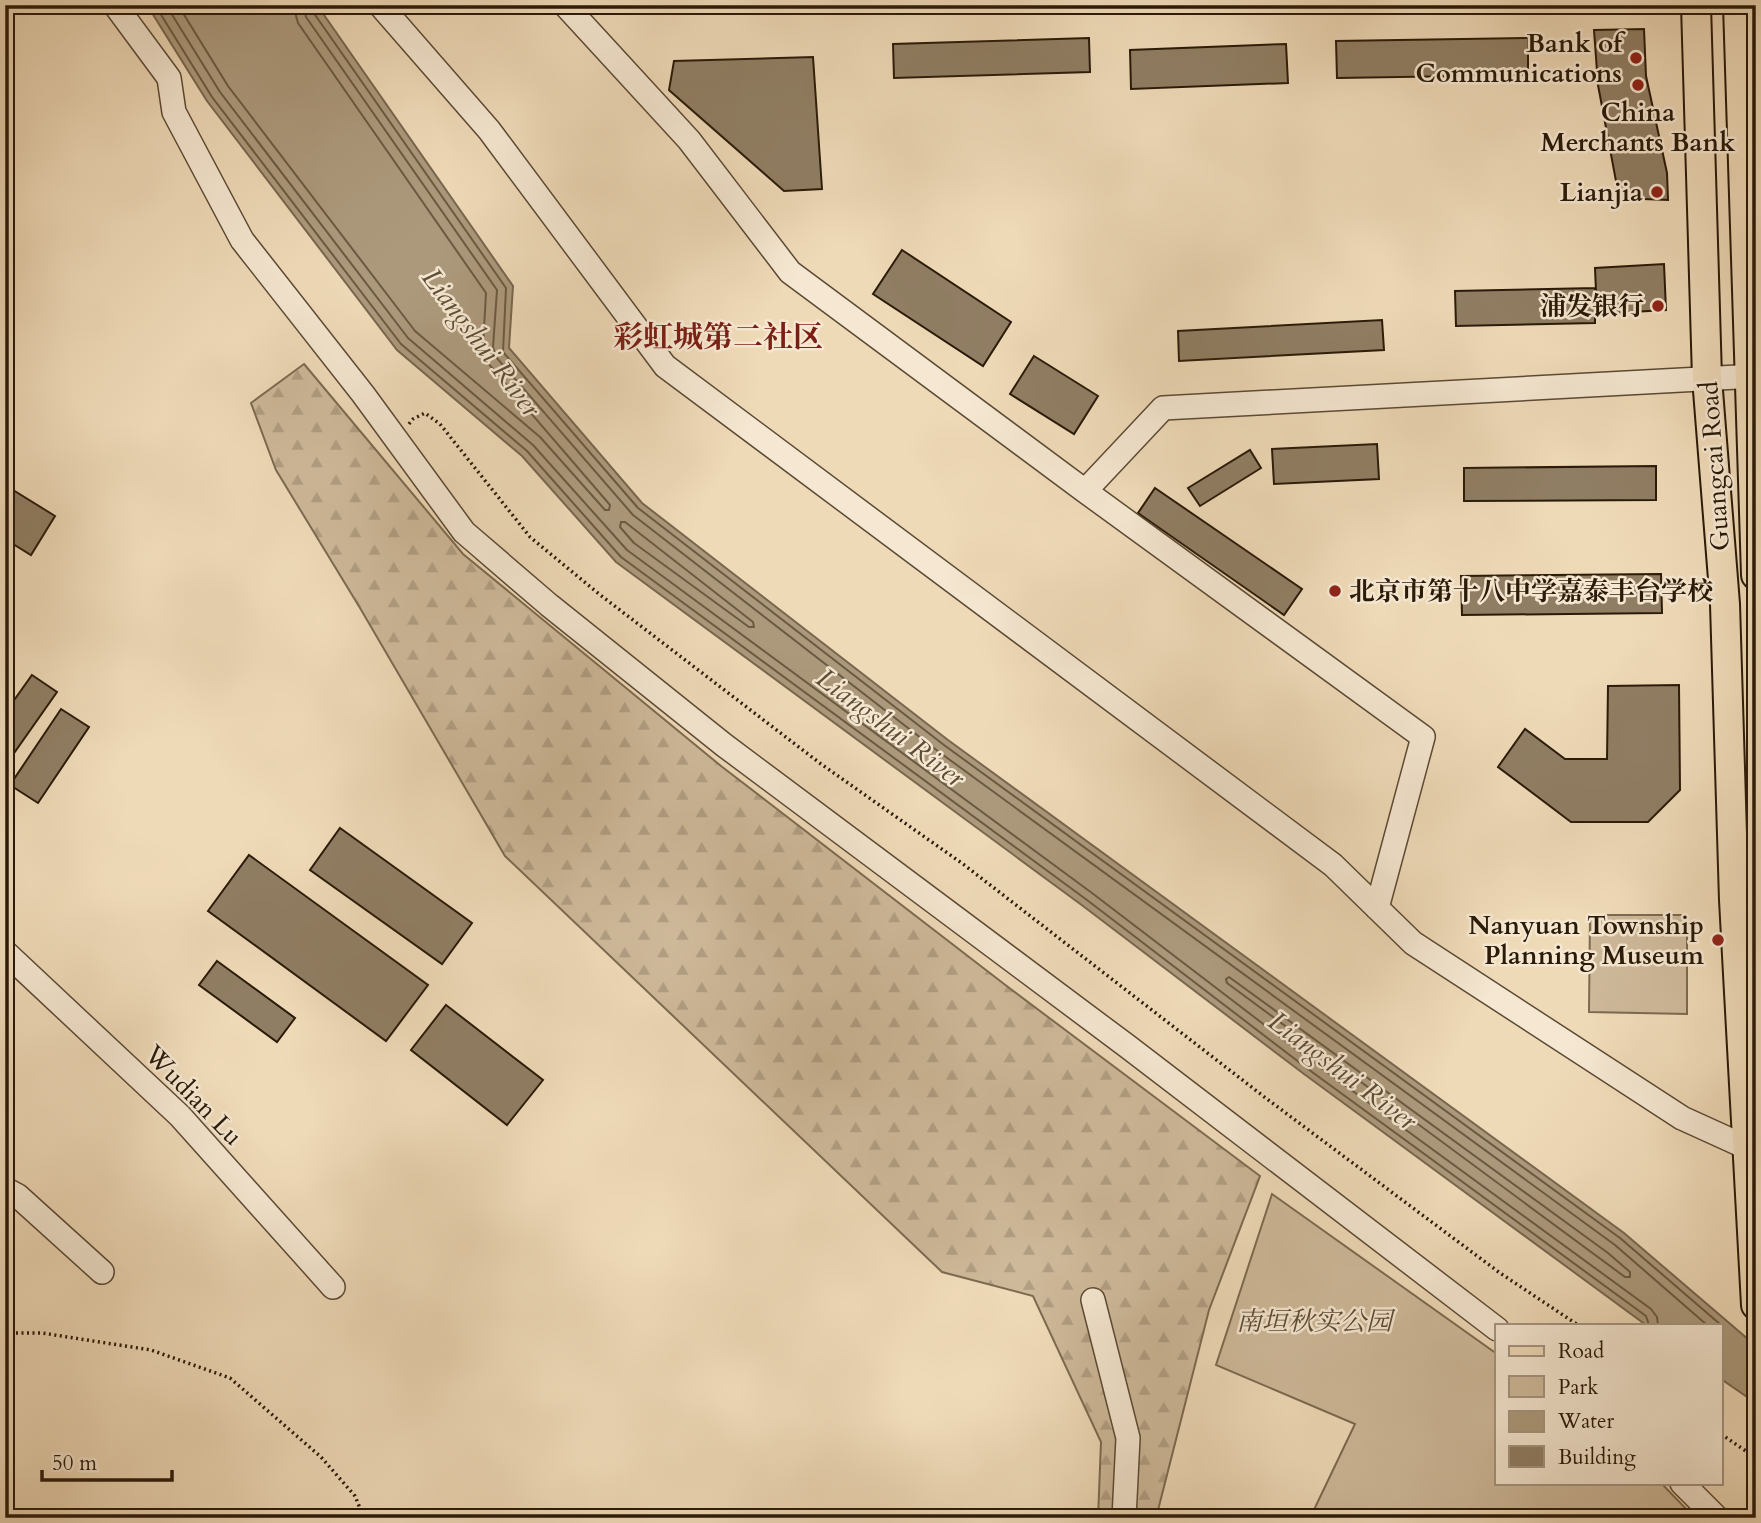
<svg xmlns="http://www.w3.org/2000/svg" width="1761" height="1523" font-family="Cardo,'Noto Serif SC',serif">
	<style>
		.green { fill: #ceb99a; stroke: #7c6a51; stroke-width: 2 }
		.forest { fill: url(#forest-firs); stroke: #7c6a51; stroke-width: 2 }
		.water { fill: #ac997c; stroke: #78664e; stroke-width: 2 }
		.lines { fill: none; stroke-linecap: round; stroke-linejoin: round }
		.shore { stroke: #6b5a42; stroke-width: 2 }
		.building { fill: #907e64; stroke: #2a1a08; stroke-width: 2 }
		.minor-casing { stroke: #5b4a34; stroke-width: 26 }
		.major-casing { stroke: #2a1a08; stroke-width: 32 }
		.path { stroke: #2a1a08; stroke-width: 3.5; stroke-dasharray: 2 3.5; stroke-linecap: butt }
		.minor { stroke: #f5e7d1; stroke-width: 23 }
		.major { stroke: #efdab8; stroke-width: 28 }
		.poi-dot { fill: #8f2418; stroke: #f5e7d1; stroke-width: 2.5 }
		.labels { text-anchor: middle; stroke-width: 5; stroke-linejoin: round; paint-order: stroke }
		.poi-label { font-size: 26px; font-weight: bold; fill: #2a1a08; stroke: #f5e7d1; text-anchor: end }
		.street-label { font-size: 26px; fill: #2a1a08; stroke: #f5e7d1 }
		.park-label { font-size: 26px; font-style: italic; fill: #5b4a34; stroke: #f5e7d1 }
		.water-label { font-size: 28px; font-style: italic; fill: #5e4d36; stroke: #f5e7d1 }
		.quarter-label { font-size: 30px; font-weight: bold; fill: #7a1f14; stroke: #f5e7d1 }
	</style>
	<defs>
		<pattern id="forest-firs" width="22" height="20" patternUnits="userSpaceOnUse" patternTransform="scale(1.75)"><rect width="22" height="20" fill="#ceb99a"/><path d="M5 1l3.5 6h-7zM16 11l3.5 6h-7z" fill="#b19e83"/></pattern>
	</defs>
	<rect width="100%" height="100%" fill="#efdab8"/>
	<filter id="stains"><feTurbulence type="fractalNoise" baseFrequency=".00286" numOctaves="4"/><feColorMatrix values="0 0 0 0 .2 0 0 0 0 .09 0 0 0 0 .02 0 0 0 .5 -.17"/></filter>
	<radialGradient id="worn" r=".72"><stop offset=".6" stop-color="#630" stop-opacity="0"/><stop offset="1" stop-color="#630" stop-opacity=".3"/></radialGradient>
	<path class="green" d="M1590,915h97v99l-98,-2z
		M1272,1194l225,160v129h164l34,35h-385l45,-94 -139,-59z"/>
	<path class="forest" d="M304,364l159,190 258,212 287,221 252,189 -51,134 -53,208h-58l3,-76 -68,-146 -91,-24 -437,-416 -145,-248 -84,-138 -25,-67z"/>
	<path class="water" d="M147,5h170l196,281 -4,62 133,155 306,237 676,493 132,113v57l-35,-24v-54h-75l-342,-251 -221,-168 -467,-344 -94,-106 -125,-106 -190,-249z"/>
	<g class="lines">
		<path class="shore" d="M155,5l57,92 189,247 126,107 94,106 466,343 221,169 338,247 3,9
			M166,5l54,87 188,246 125,107 94,105 465,343 221,169 338,247 6,8 1,8
			M178,5l50,81 187,245 125,106 65,73h4l1,-5 -123,-143 -4,-15 3,-54 -188,-270 -5,-18
			M303,5l3,12 191,273 -4,57 3,10 137,158 306,237 676,493 92,80
			M312,5l1,7 193,276 -3,64 135,156 306,237 676,493 101,87
			M621,522h4l128,100 1,5h-5l-115,-84 -14,-16z
			M1229,977l379,276 22,19v5h-5l-398,-294 -1,-4z"/>
	</g>
	<path class="building" d="M1644,29l2,47 21,97 1,27 -51,-2 -1,-17 -18,-96 -4,-55z
		M1089,38l1,34 -196,6 -1,-34z
		M1528,38v37l-191,3 -1,-37z
		M1286,44l2,39 -157,6 -1,-39z
		M813,57l9,132 -38,2 -115,-101 5,-29z
		M902,250l109,72 -28,44 -110,-72z
		M1664,264l2,46 -69,4 -2,-46z
		M1595,288v35l-139,3 -1,-35z
		M1382,320l2,30 -205,11 -1,-30z
		M1034,356l64,40 -24,38 -64,-40z
		M1377,444l2,35 -105,5 -2,-35z
		M1250,450l11,18 -61,38 -12,-18z
		M1656,466v34l-192,1v-33z
		M5,485l50,31 -24,39 -26,-16z
		M1155,488l147,101 -18,26 -146,-102z
		M1661,574l1,39 -200,2 -1,-39z
		M32,675l25,17 -52,74v-53z
		M1679,685l1,105 -32,32h-77l-73,-55 27,-38 40,30h42l1,-73z
		M61,709l28,18 -51,76 -28,-18z
		M340,828l132,95 -30,41 -132,-94z
		M249,855l179,130 -42,56 -178,-130z
		M217,961l78,57 -18,24 -78,-57z
		M446,1005l97,75 -36,45 -96,-75z"/>
	<g class="lines">
		<g class="minor-casing">
			<path id="minor" d="M115,5l54,73 5,34 68,128 121,154 101,138 85,73 175,140 403,301 370,283
				M380,5l109,125 176,236 668,499 80,78 269,175 66,30
				M565,5l124,135 101,132 295,219 338,246 -46,171
				M1085,491l78,-83 593,-32
				M1734,900h22
				M5,952l175,164 153,171
				M5,1189l13,7 84,76
				M1093,1300l35,138 -4,80
				M1682,1483l35,35"/>
		</g>
		<g class="major-casing">
			<path id="major" d="M1696,5l11,373 18,226 9,296 22,405
				M1738,5l18,570"/>
		</g>
		<path class="path" d="M409,424l4,-5 12,-6 15,11 90,113 69,57 222,170 142,100 304,235 233,174 78,52
			M5,1333h37l109,17 79,28 91,79 34,39 9,22
			M1721,1434l35,24"/>
		<use href="#minor" class="minor"/>
		<use href="#major" class="major"/>
	</g>
	<g class="poi-dot">
		<circle cx="1636" cy="58" r="7"/>
		<circle cx="1638" cy="85" r="7"/>
		<circle cx="1657" cy="192" r="7"/>
		<circle cx="1658" cy="306" r="7"/>
		<circle cx="1335" cy="591" r="7"/>
		<circle cx="1718" cy="940" r="7"/>
	</g>
	<g class="labels">
		<g class="poi-label">
			<text x="1622" y="52">Bank of<tspan x="1622" dy="30">Communications</tspan></text>
			<text x="1638" y="121" text-anchor="middle">China<tspan x="1638" dy="30">Merchants Bank</tspan></text>
			<text x="1643" y="201">Lianjia</text>
			<text x="1644" y="315">浦发银行</text>
			<text x="1349" y="600" text-anchor="start">北京市第十八中学嘉泰丰台学校</text>
			<text x="1704" y="934">Nanyuan Township<tspan x="1704" dy="30">Planning Museum</tspan></text>
		</g>
		<g class="street-label">
			<text transform="translate(1714 466) rotate(-94)" y="9">Guangcai Road</text>
			<text transform="translate(194 1095) rotate(46)" y="9">Wudian Lu</text>
		</g>
		<g class="park-label">
			<text x="1314" y="1330">南垣秋实公园</text>
		</g>
		<g class="water-label">
			<text transform="translate(482 342) rotate(53)" y="10">Liangshui River</text>
			<text transform="translate(891 727) rotate(37)" y="10">Liangshui River</text>
			<text transform="translate(1343 1070) rotate(37)" y="10">Liangshui River</text>
		</g>
		<g class="quarter-label">
			<text x="718" y="347">彩虹城第二社区</text>
		</g>
	</g>
	<rect width="1761" height="1523" fill="none" stroke="#efdab8" stroke-width="28"/>
	<rect x="7" y="7" width="1747" height="1509" fill="none" stroke="#2a1a08" stroke-width="3.5"/>
	<rect x="14" y="14" width="1733" height="1495" fill="none" stroke="#2a1a08" stroke-width="2"/>
	<rect x="1495" y="1324" width="228" height="161" fill="#f5e7d1" stroke="#a49581" stroke-width="2"/>
	<rect x="1509" y="1346" width="35" height="10" fill="#efdab8" stroke="#a49581" stroke-width="2"/>
	<text x="1558" y="1358" font-size="21" fill="#2a1a08">Road</text>
	<rect x="1509" y="1376" width="35" height="21" fill="#ceb99a" stroke="#a49581" stroke-width="2"/>
	<text x="1558" y="1394" font-size="21" fill="#2a1a08">Park</text>
	<rect x="1509" y="1411" width="35" height="21" fill="#ac997c" stroke="#a49581" stroke-width="2"/>
	<text x="1558" y="1428" font-size="21" fill="#2a1a08">Water</text>
	<rect x="1509" y="1446" width="35" height="21" fill="#907e64" stroke="#a49581" stroke-width="2"/>
	<text x="1558" y="1464" font-size="21" fill="#2a1a08">Building</text>
	<path d="M42 1470v10h130v-10" fill="none" stroke="#2a1a08" stroke-width="3.5"/>
	<text x="52" y="1470" font-size="21" fill="#2a1a08" stroke="#f5e7d1" stroke-width="5" paint-order="stroke">50 m</text>
	<rect width="100%" height="100%" filter="url(#stains)"/>
	<rect width="100%" height="100%" fill="url(#worn)"/>
</svg>
